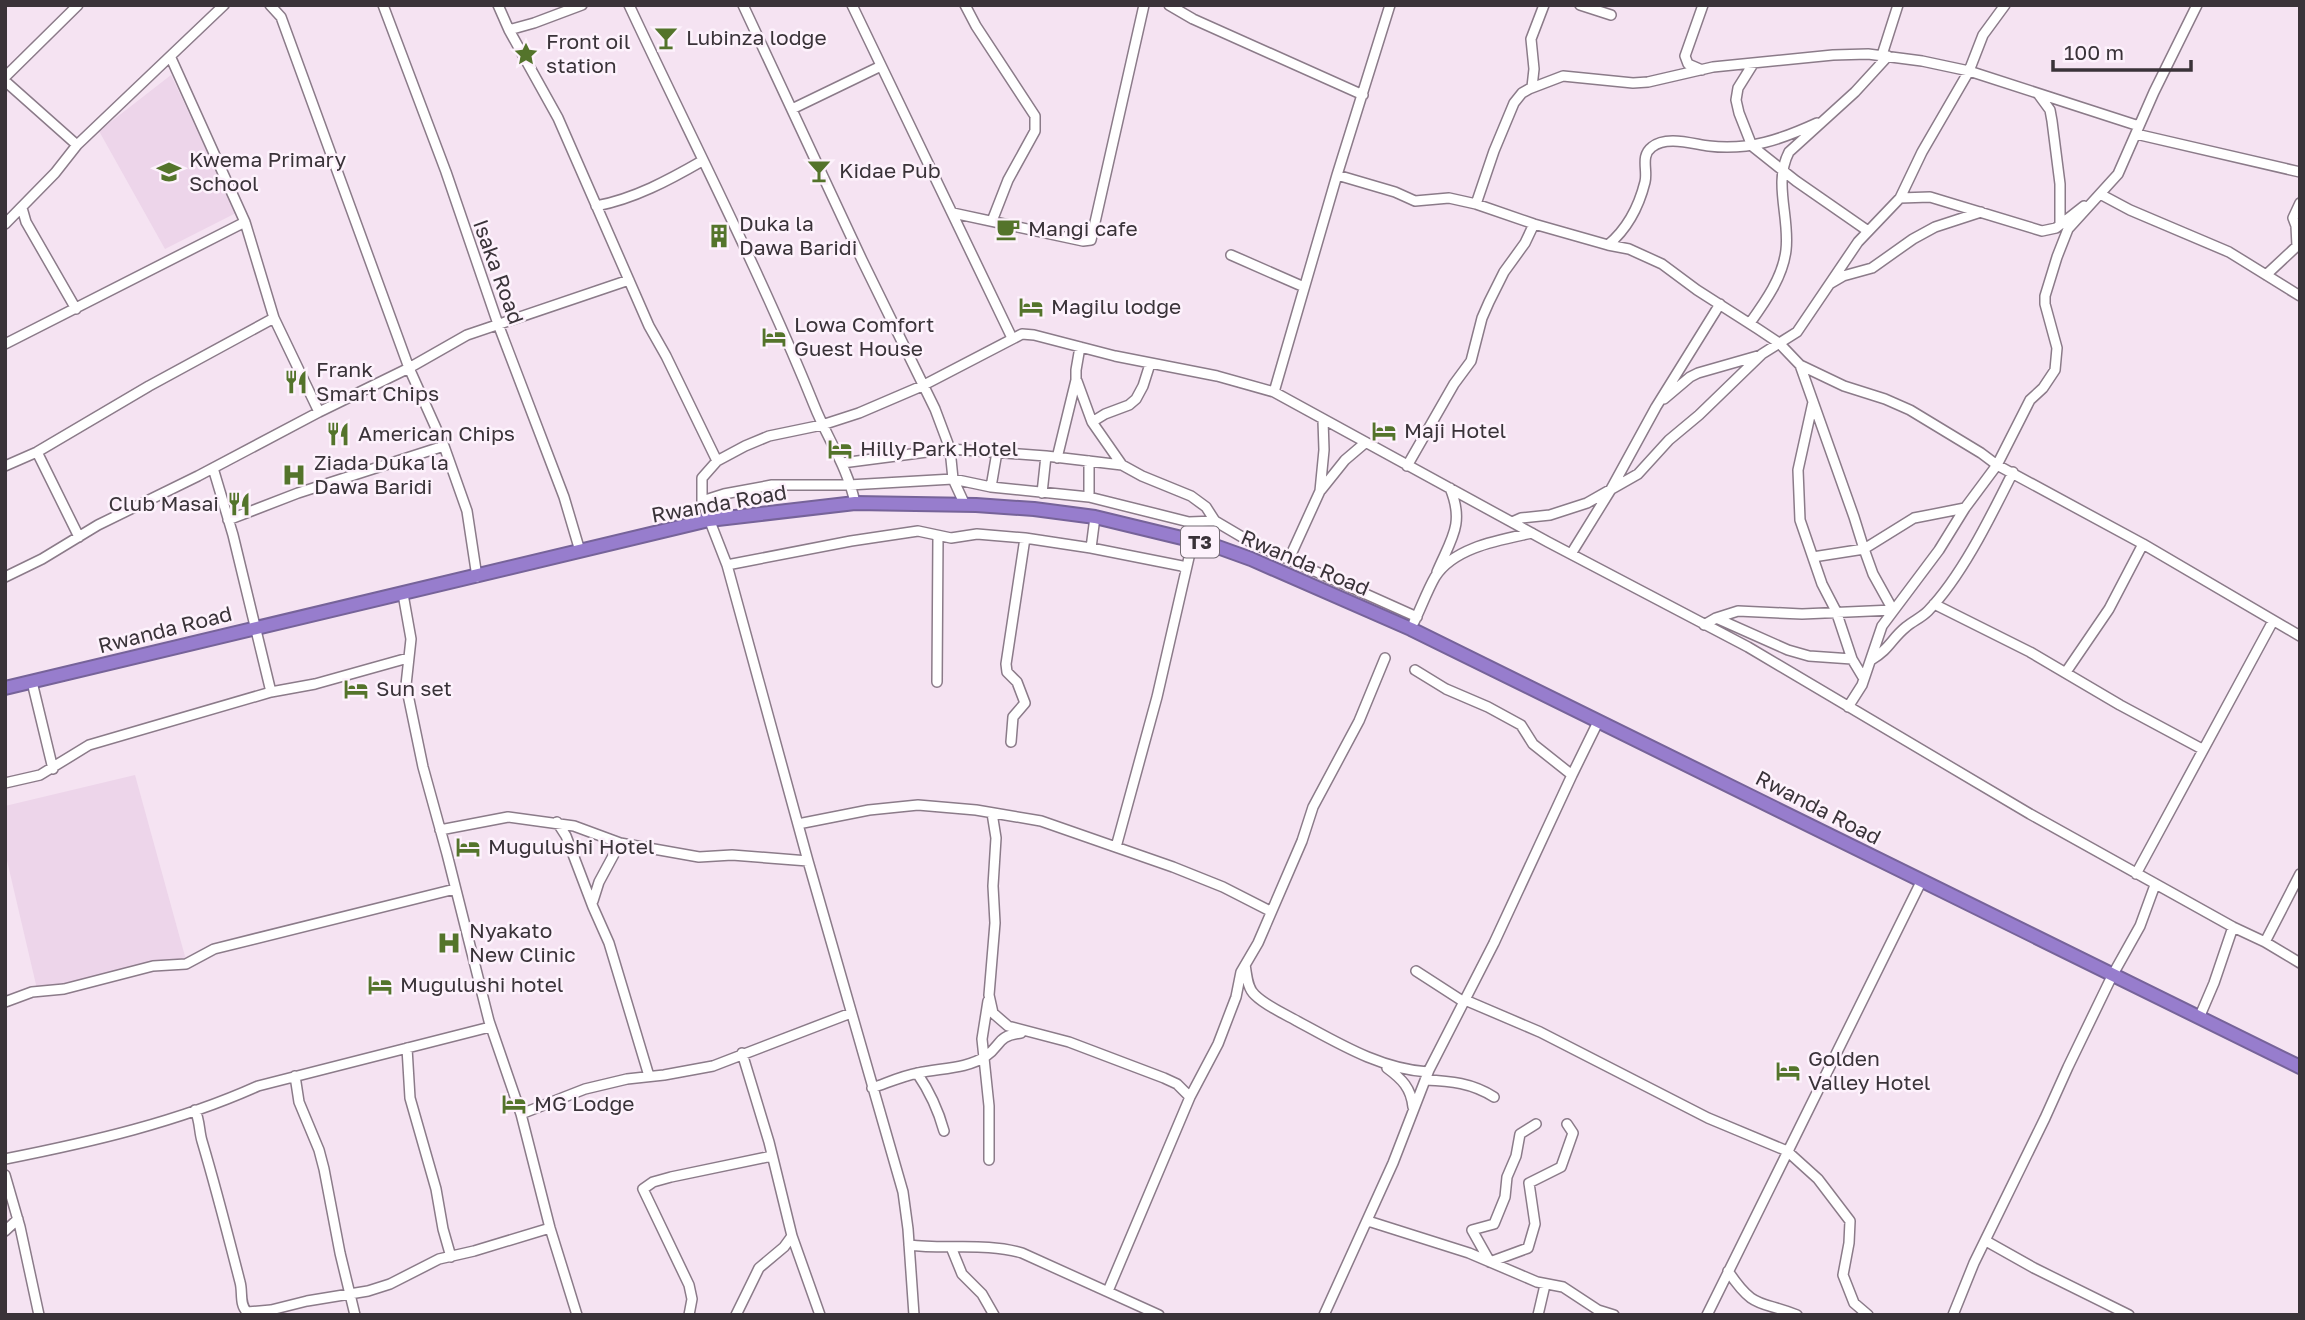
<svg xmlns="http://www.w3.org/2000/svg" width="2305" height="1320" font-family="'Golos Text',sans-serif">
	<style>
		.built { fill: #edd5ea }
		.lines { fill: none; stroke-linecap: round; stroke-linejoin: round }
		.minor-casing { stroke: #8b7b89; stroke-width: 12 }
		.highway-casing { stroke: #766399; stroke-width: 16 }
		.minor { stroke: #fff; stroke-width: 9 }
		.highway { stroke: #977dcd; stroke-width: 12 }
		.labels { text-anchor: middle; stroke-width: 5; stroke-linejoin: round; paint-order: stroke }
		.shield { fill: #fdf2fc; stroke: #746c74; stroke-width: 2 }
		.shield-label { font-size: 19px; font-weight: bold; fill: #3a3339 }
		.poi-label { font-size: 21px; fill: #3a3339; stroke: #fdf2fc; text-anchor: start }
		.street-label { font-size: 21px; fill: #3a3339; stroke: #fdf2fc }
	</style>
	<rect width="100%" height="100%" fill="#f5e3f2"/>
	<path class="built" d="M171,75l65,138 -71,36 -66,-118z
		M135,775l51,185 -149,29 -32,-137v-46z"/>
	<g class="lines">
		<g class="minor-casing">
			<path id="minor" d="M270,5l11,12 128,351 35,78 23,65 10,66
				M383,5l63,167 52,152 66,173 16,54
				M498,5l11,25 49,88 91,208 17,30 51,105
				M629,5c62,133 130,264 185,400 13,33 34,63 41,98
				M743,5l119,255 73,149 15,40 3,30 12,26
				M852,5l160,333
				M965,5l11,21 59,90v15l-27,49 -16,41
				M1169,5l24,14 170,76
				M1580,5l31,10
				M509,30l25,-7 48,-18
				M1882,55l16,-50
				M171,58l74,164 29,96 45,94
				M1753,64l-15,24 -2,12 3,13 13,33 44,35 72,50
				M1702,70l-14,-6 -3,-8 18,-51
				M5,77l73,-72
				M5,81l72,64
				M1532,87l2,-18 -3,-30 13,-34
				M2039,95l11,15 2,11 8,63v40
				M792,109l89,-43
				M2136,134l164,38
				M1337,175l58,17 20,9 34,-3 27,6 58,20 74,21 21,4 33,15 35,26 61,39 21,14 21,22 44,21 41,13 25,11 71,43 16,12 146,79 157,92
				M2100,194l30,16 99,42 71,44
				M1900,198l30,-1 112,34 14,-3 28,-22
				M1476,204l18,-53 20,-48 8,-10 7,-4 34,-13 70,7 15,-1 65,-15 120,-12 35,-1 54,7 47,10 170,55
				M596,206c38,-7 73,-26 106,-45
				M22,208l4,14 50,87
				M953,213l130,28 8,-1 53,-235
				M5,224l50,-51 22,-28 147,-140
				M1608,245c19,-16 31,-39 37,-63 3,-12 -5,-26 7,-35 14,-12 41,-3 57,-1 40,5 73,-7 108,-23
				M1231,255l73,32
				M2266,275l31,-29 -1,-20 -3,-8 7,-15
				M1831,283l12,-7 29,-8 41,-29 22,-12 46,-15
				M1750,323c15,-21 33,-46 36,-73 4,-33 -13,-67 3,-98l66,-60 33,-36
				M5,344l240,-122
				M1077,381l15,41
				M1274,392l63,-217 53,-170
				M1664,399l26,-22 8,-4 63,-18
				M1813,402l-15,68 2,50 22,64 14,27 16,48 12,20
				M37,452l42,85
				M1057,458l19,-78v-10l4,-23
				M842,463l108,-14 96,7 76,9 20,11 49,20 15,11 9,14 39,23 163,73
				M1122,465l-30,-43 13,-8 24,-9 7,-6 7,-13 7,-22
				M5,466l32,-14 112,-66 125,-68
				M1407,466l47,-82 17,-23 11,-43 7,-16 15,-30 21,-29 9,-19
				M213,468l20,67 38,157
				M991,487l6,-35
				M1321,490l24,-30 20,-17
				M1042,493l4,-37
				M1089,497v-36
				M702,501l22,-7 48,-9h77l104,-6 38,8 98,10 100,25 26,-1
				M228,520l70,-27 146,-47
				M1512,522l9,-4 29,-3 37,-12 51,-29 31,-34 30,-25 63,-61 35,-22 61,-90 42,-44 22,-46 47,-81 14,-36 22,-30
				M1091,548l4,-31
				M1571,554l39,-63 46,-84 64,-103
				M1813,557l51,-8 50,-31 51,-10
				M1289,559l31,-68 4,-41 -1,-30
				M727,565l124,-24 67,-10 33,7 26,-4 48,4 66,10 91,18 3,3
				M1437,572c14,-33 28,-48 13,-84
				M5,577l37,-18 56,-34 100,-49 121,-64 90,-44 58,-33 162,-55
				M403,594l8,45 -5,46 17,82 24,87 42,167 32,93 29,114 27,87
				M1934,604l96,48 90,53 82,44
				M1716,618l72,32 21,6 43,3
				M1414,622c7,-14 13,-31 21,-45 19,-30 65,-37 97,-44
				M1704,625l12,-7 22,-7 64,3 91,-4 -20,-36 -9,-25 -10,-32 -54,-152
				M1871,660c19,-11 20,-21 35,-33 7,-6 15,-9 22,-16 34,-35 63,-95 85,-139
				M2066,672l43,-63 34,-65
				M32,682l21,87
				M937,682l1,-146
				M1848,707l14,-22 20,-59 57,-76 26,-42 32,-43 33,-65 13,-12 12,-18 2,-22 -12,-44v-8l12,-39 11,-28 50,-55 36,-82 43,-87
				M1011,742l2,-25 12,-14 -8,-21 -10,-10 -1,-8 19,-126
				M1572,775l26,-53
				M5,783l35,-8 49,-30 182,-53 44,-8 93,-26
				M992,813l4,25 -3,48 2,37 -6,72 4,18 15,13 61,16 95,36 13,6 13,13
				M557,822l9,14 27,71 16,36 40,133
				M798,824l71,-14 49,-5 58,5 65,11 132,46 50,20 47,24
				M440,830l68,-13 66,9 46,17 79,14 33,-2 76,6
				M1116,847l41,-150 36,-157
				M2136,874l137,-253
				M593,901l6,-19 21,-39
				M2265,942l35,-68
				M1245,965c2,10 2,23 10,30 11,11 28,18 42,26 41,22 83,48 131,51
				M1416,971l48,31
				M1465,1000l75,32 168,86 79,33 31,28 32,42 -1,22 -6,32 11,28 14,12
				M988,1001l-6,38 7,67v54
				M5,1002l27,-10 32,-3 89,-23 33,-2 28,-15 241,-60
				M2199,1018l15,-35 19,-56
				M407,1048l3,50 26,91 7,40 8,28
				M742,1053l27,89 23,94 28,79
				M1387,1068c15,11 24,20 26,39
				M917,1073c13,19 21,36 27,58
				M295,1076l4,26 20,48 5,19 16,84 15,62
				M1425,1080c26,1 47,3 69,17
				M872,1088c15,-5 30,-12 46,-15 22,-5 49,-4 68,-17 16,-11 10,-20 35,-23
				M195,1110c5,11 4,21 7,31 14,47 26,94 38,141 3,10 -1,22 7,30l24,-2 36,-9 61,-10 22,-7 49,-25 35,-8 76,-23
				M521,1114l64,-25 42,-10 37,-4 49,-9 138,-53
				M1536,1124l-16,10 -4,22 -9,21 -2,20 -11,27 -22,6 18,32 38,-14 7,-24 -6,-41 32,-16 12,-34 -6,-9
				M5,1159c86,-17 173,-37 253,-73l232,-59
				M5,1175l15,52 19,88
				M1368,1221l101,32 68,29 26,5 35,23 16,5
				M5,1231l13,-12
				M1986,1241l48,27 95,47
				M909,1245c38,5 76,-3 113,8l137,62
				M951,1247l11,27 20,20 12,21
				M1728,1271c26,39 31,29 69,44
				M1108,1291l82,-194 28,-53 18,-47 5,-25 17,-29 44,-102 11,-34 46,-86 26,-63
				M689,1315l3,-16 -3,-14 -46,-96 10,-7 18,-5 101,-21
				M736,1315l23,-47 25,-21 8,-11
				M914,1315l-6,-86 -5,-37 -95,-331 -81,-296 -25,-64v-23l15,-17 28,-15 24,-10 53,-11 37,-12 63,-27 100,-52 12,1 81,21 102,20 57,16 274,150 200,105 282,167 203,113 32,15 35,21
				M1324,1315l69,-152 36,-93 65,-127 78,-168 -39,-31 -12,-19 -33,-18 -42,-18 -31,-19
				M1538,1315l7,-30
				M1707,1315l214,-433
				M1953,1315l21,-52 71,-145 23,-51 44,-91 28,-50 15,-41"/>
		</g>
		<g class="highway-casing">
			<path id="highway" d="M5,688l704,-168 146,-17 121,2 58,4 61,8 120,29 36,13 160,70 889,438"/>
		</g>
		<use href="#minor" class="minor"/>
		<use href="#highway" class="highway"/>
	</g>
	<defs>
		<g id="bar-bare" transform="scale(1.89)"><path d="M-6-5H6L.8 .8V4.5H3.5V6h-7V4.5H-.8V.8Z" fill="#54742b" stroke="#fdf2fc" stroke-width="2.5" paint-order="stroke"/></g>
		<g id="sight-bare" transform="scale(1.89)"><path d="M0-6L1.8-2.2L6-1.7L2.9 1.2L3.7 5.4L0 3.3L-3.7 5.4L-2.9 1.2L-6-1.7L-1.8-2.2Z" fill="#54742b" stroke="#fdf2fc" stroke-width="2.5" paint-order="stroke"/></g>
		<g id="school-bare" transform="scale(1.89)"><path d="M0-5L7-2L0 1L-7-2ZM-4 1L0 2.5L4 1V4Q0 6-4 4Z" fill="#54742b" stroke="#fdf2fc" stroke-width="2.5" paint-order="stroke"/></g>
		<g id="cafe-bare" transform="scale(1.89)"><path d="M-5.5-4.5H6V0H3Q3 3.5 0 3.5H-2.5Q-5.5 3.5-5.5 0ZM3-3.2v2h1.7v-2ZM-6 4.5H4V6H-6Z" fill="#54742b" stroke="#fdf2fc" stroke-width="2.5" paint-order="stroke"/></g>
		<g id="building-bare" transform="scale(1.89)"><path d="M-4-6H4V6H1V3H-1V6H-4ZM-2.5-4.3h1.7v1.8h-1.7ZM.8-4.3h1.7v1.8H.8ZM-2.5-1h1.7V.8h-1.7ZM.8-1h1.7V.8H.8Z" fill="#54742b" stroke="#fdf2fc" stroke-width="2.5" paint-order="stroke"/></g>
		<g id="hotel-bare" transform="scale(1.89)"><path d="M-6-4.5h1.5V1H6V5H4.5V3h-9V5H-6ZM-4 0a1.8 1.8 0 1 1 3.6 0ZM.5 0V-2.5h3Q6-2.5 6 0Z" fill="#54742b" stroke="#fdf2fc" stroke-width="2.5" paint-order="stroke"/></g>
		<g id="restaurant-bare" transform="scale(1.89)"><path d="M-5-6h1v4h1v-4h1v4h1v-4h1v5L-1.5 .5V6h-2V.5L-5-1ZM5-6V6H3V1.5H1.5Q1.5-4 5-6Z" fill="#54742b" stroke="#fdf2fc" stroke-width="2.5" paint-order="stroke"/></g>
		<g id="hospital-bare" transform="scale(1.89)"><path d="M-5-5h3v3.5h4V-5h3V5h-3V1.5h-4V5h-3Z" fill="#54742b" stroke="#fdf2fc" stroke-width="2.5" paint-order="stroke"/></g>
	</defs>
	<g fill-rule="evenodd">
		<use href="#bar-bare" x="666" y="38"/>
		<use href="#sight-bare" x="526" y="54"/>
		<use href="#bar-bare" x="819" y="171"/>
		<use href="#school-bare" x="169" y="172"/>
		<use href="#cafe-bare" x="1008" y="229"/>
		<use href="#building-bare" x="719" y="236"/>
		<use href="#hotel-bare" x="1031" y="307"/>
		<use href="#hotel-bare" x="774" y="337"/>
		<use href="#restaurant-bare" x="296" y="382"/>
		<use href="#hotel-bare" x="1384" y="431"/>
		<use href="#restaurant-bare" x="338" y="434"/>
		<use href="#hotel-bare" x="840" y="449"/>
		<use href="#hospital-bare" x="294" y="475"/>
		<use href="#restaurant-bare" x="239" y="504"/>
		<use href="#hotel-bare" x="356" y="689"/>
		<use href="#hotel-bare" x="468" y="847"/>
		<use href="#hospital-bare" x="449" y="943"/>
		<use href="#hotel-bare" x="380" y="985"/>
		<use href="#hotel-bare" x="1788" y="1071"/>
		<use href="#hotel-bare" x="514" y="1104"/>
	</g>
	<g class="labels">
		<rect class="shield" x="1181" y="526.5" width="38" height="31" rx="5"/>
		<g class="shield-label">
			<text x="1200" y="549">T3</text>
		</g>
		<g class="poi-label">
			<text x="686" y="45">Lubinza lodge</text>
			<text x="546" y="49">Front oil<tspan x="546" dy="24">station</tspan></text>
			<text x="189" y="167">Kwema Primary<tspan x="189" dy="24">School</tspan></text>
			<text x="839" y="178">Kidae Pub</text>
			<text x="739" y="231">Duka la<tspan x="739" dy="24">Dawa Baridi</tspan></text>
			<text x="1028" y="236">Mangi cafe</text>
			<text x="1051" y="314">Magilu lodge</text>
			<text x="794" y="332">Lowa Comfort<tspan x="794" dy="24">Guest House</tspan></text>
			<text x="316" y="377">Frank<tspan x="316" dy="24">Smart Chips</tspan></text>
			<text x="1404" y="438">Maji Hotel</text>
			<text x="358" y="441">American Chips</text>
			<text x="860" y="456">Hilly Park Hotel</text>
			<text x="314" y="470">Ziada Duka la<tspan x="314" dy="24">Dawa Baridi</tspan></text>
			<text x="219" y="511" text-anchor="end">Club Masai</text>
			<text x="376" y="696">Sun set</text>
			<text x="488" y="854">Mugulushi Hotel</text>
			<text x="469" y="938">Nyakato<tspan x="469" dy="24">New Clinic</tspan></text>
			<text x="400" y="992">Mugulushi hotel</text>
			<text x="1808" y="1066">Golden<tspan x="1808" dy="24">Valley Hotel</tspan></text>
			<text x="534" y="1111">MG Lodge</text>
		</g>
		<g class="street-label">
			<text transform="translate(498 272) rotate(70)" y="7">Isaka Road</text>
			<text transform="translate(719 504) rotate(-10)" y="7">Rwanda Road</text>
			<text transform="translate(1305 563) rotate(23)" y="7">Rwanda Road</text>
			<text transform="translate(165 630) rotate(-14)" y="7">Rwanda Road</text>
			<text transform="translate(1818 808) rotate(27)" y="7">Rwanda Road</text>
		</g>
	</g>
	<rect width="2305" height="1320" fill="none" stroke="#3a3339" stroke-width="14"/>
	<path d="M2053 60v10h138v-10" fill="none" stroke="#3a3339" stroke-width="3.5"/>
	<text x="2064" y="60" font-size="21" fill="#3a3339" stroke="#fdf2fc" stroke-width="5" paint-order="stroke">100 m</text>
</svg>
